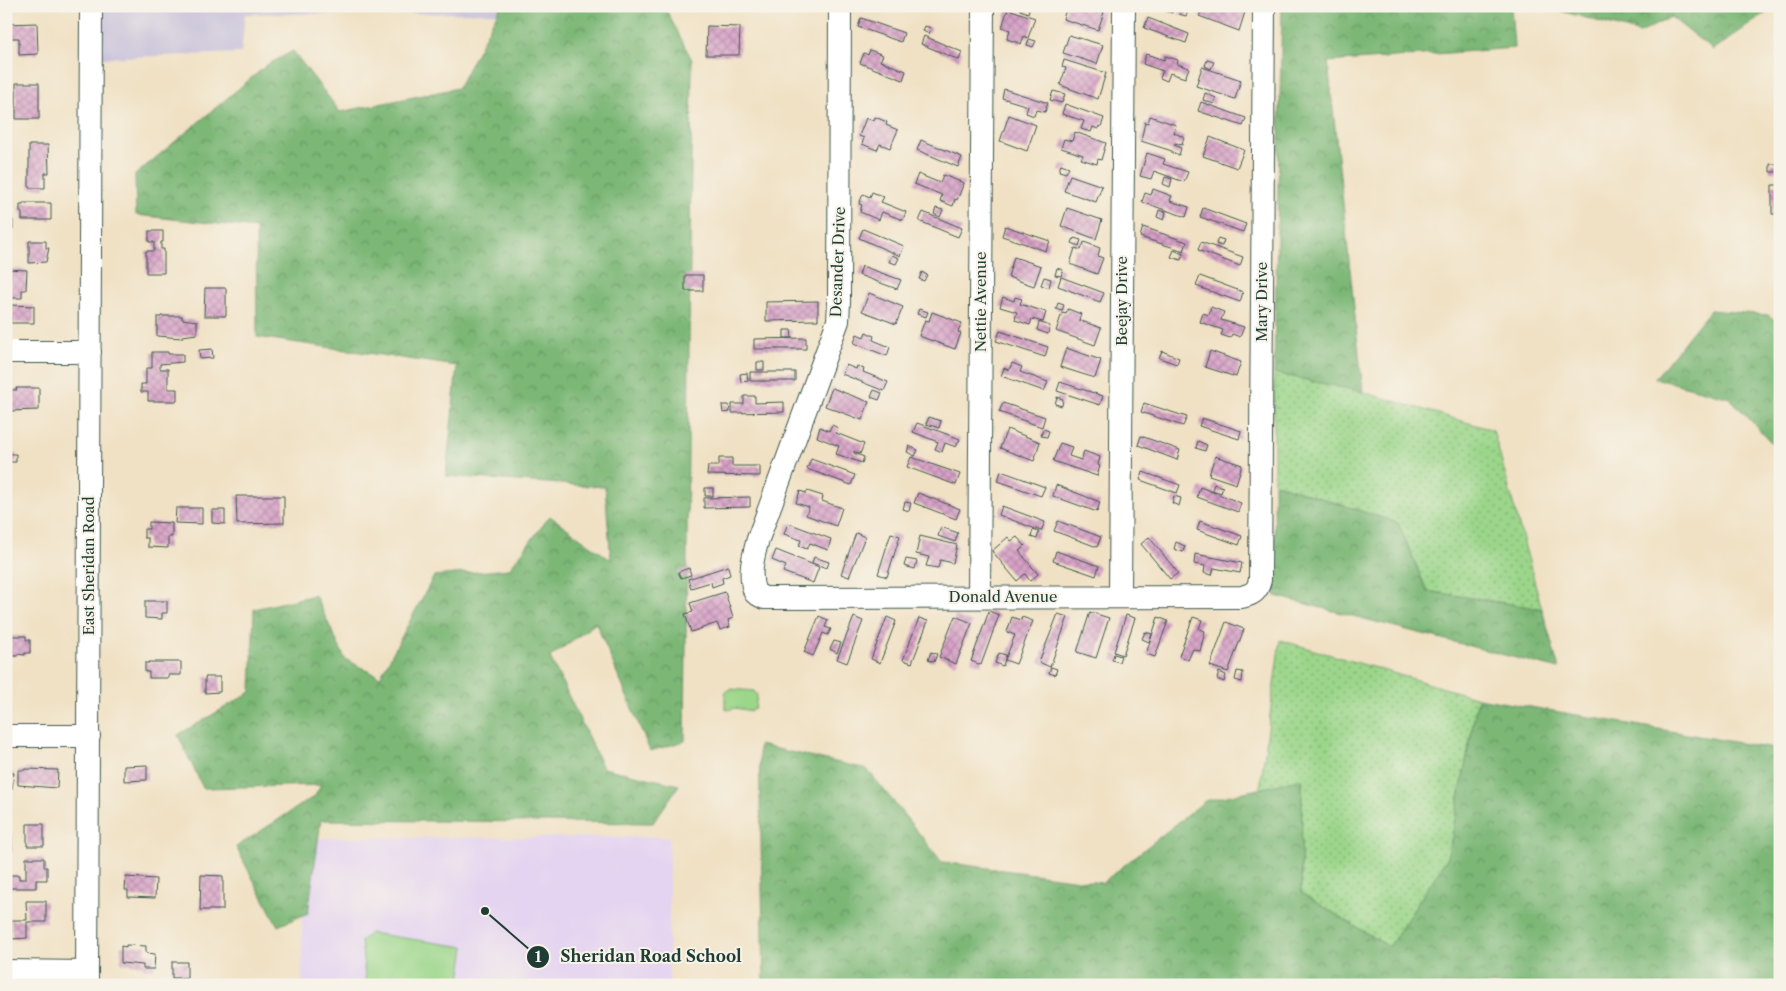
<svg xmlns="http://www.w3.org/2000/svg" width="1786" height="991" font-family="'Libre Caslon Text',serif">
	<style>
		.built { fill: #e4d3f1 }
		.industrial { fill: #c6c0d9 }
		.grass { fill: url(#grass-dots); stroke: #5d8a5f }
		.forest { fill: url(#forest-crowns); stroke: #4e7a55 }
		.park { fill: #9bd68a; stroke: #5d8a5f }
		.building { fill: url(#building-cross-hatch) }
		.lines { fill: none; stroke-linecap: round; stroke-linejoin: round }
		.minor-casing { stroke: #3e564a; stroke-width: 24 }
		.minor { stroke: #fff; stroke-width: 22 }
		.labels { text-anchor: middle; stroke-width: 4; stroke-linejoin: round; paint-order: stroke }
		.street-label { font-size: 15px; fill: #1f3d34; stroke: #f7f3e8 }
		.leader { fill: none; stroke: #1f3d34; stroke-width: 2 }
		.callout-dot { fill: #1f3d34; stroke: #f7f3e8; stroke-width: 2 }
		.mark-label { font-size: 15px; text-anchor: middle; font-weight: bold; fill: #fff }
		.callout-label { font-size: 16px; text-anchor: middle; font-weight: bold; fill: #1f3d34; stroke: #f7f3e8; stroke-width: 4; stroke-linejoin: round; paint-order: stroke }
	</style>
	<defs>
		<pattern id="grass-dots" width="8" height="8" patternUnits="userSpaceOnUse" patternTransform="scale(1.25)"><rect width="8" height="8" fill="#9bd68a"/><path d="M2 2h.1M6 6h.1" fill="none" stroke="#7eaf72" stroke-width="1.8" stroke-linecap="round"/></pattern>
		<pattern id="forest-crowns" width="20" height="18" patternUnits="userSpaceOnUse" patternTransform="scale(1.25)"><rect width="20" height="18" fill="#7cb776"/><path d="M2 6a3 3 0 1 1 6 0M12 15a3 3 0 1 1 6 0" fill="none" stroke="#659662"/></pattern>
		<pattern id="building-cross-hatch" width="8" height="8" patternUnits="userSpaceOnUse" patternTransform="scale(1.25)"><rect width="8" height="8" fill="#d7a0c7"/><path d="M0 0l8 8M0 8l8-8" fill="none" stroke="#ae84a2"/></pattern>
	</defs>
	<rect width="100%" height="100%" fill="#f7f3e8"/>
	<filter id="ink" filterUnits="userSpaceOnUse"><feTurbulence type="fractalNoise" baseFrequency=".02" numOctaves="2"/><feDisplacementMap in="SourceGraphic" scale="10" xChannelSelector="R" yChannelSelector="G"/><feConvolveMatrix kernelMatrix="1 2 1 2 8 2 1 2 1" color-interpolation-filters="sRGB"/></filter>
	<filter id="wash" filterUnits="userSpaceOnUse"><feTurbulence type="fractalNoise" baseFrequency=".0096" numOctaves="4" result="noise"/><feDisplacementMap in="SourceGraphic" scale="20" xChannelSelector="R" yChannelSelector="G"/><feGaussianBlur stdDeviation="1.12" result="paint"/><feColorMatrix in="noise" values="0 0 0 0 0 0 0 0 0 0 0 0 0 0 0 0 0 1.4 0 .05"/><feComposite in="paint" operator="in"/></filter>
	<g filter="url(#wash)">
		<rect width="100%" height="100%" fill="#f0e1c4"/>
		<path class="built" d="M669,837v148h-367v-147z"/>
		<path class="industrial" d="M103,6h408v7l-266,1 -4,39 -138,5z"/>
		<path class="grass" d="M1274,373l89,19 130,38 49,179 -115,-18 -29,-68 -124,-40z
			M1280,640l198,58 -30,159 -59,90 -88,-54 1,-113 -42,9z"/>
		<path class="forest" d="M501,6h163l28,54 -7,681 -35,10 -54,-128 -46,34 53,111 76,17 -26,38 -332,-3 -13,93 -30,13 -42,-79 79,-51 6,-11 -118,3 -25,-53 73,-43 3,-83 61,-14 30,64 35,18 54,-101 75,-7 41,-53 61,44 -6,-73 -159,-11 11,-110 -200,-29 -1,-109 -120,-13 -1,-40 132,-110 26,-14 47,61 118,-24z
			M1282,6h229l3,42 -186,14 35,330 -89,-19z
			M1543,6h233l-63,44 -42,-33 -31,16z
			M1710,310l58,5 12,9v128l-50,-54 -75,-20z
			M1274,483l124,40 29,68 115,18 17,60 -284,-73z
			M1478,698l302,52v235h-1016l-5,-240 108,24 75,93 160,21 103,-82 97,-22 -1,114 88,54 59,-90z"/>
		<path class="park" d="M730,689l24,2 3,4 -2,13 -4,3 -15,-3 -9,2 -2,-4v-14z
			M370,933l95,14 -5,33 -3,5h-91l-5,-44z"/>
		<g id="blocks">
			<path class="building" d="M1021,6h9l-2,7 -8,-3z
				M1067,6h19l18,6 -6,18 -35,-11z
				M1154,6h21l-3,7z
				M1182,6l7,3 -3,7 -7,-2z
				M1198,6h30l17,6 -6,19 -40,-15 2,-3 -5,-2z
				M1008,9l27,9 -7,20 -4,-2 -3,8 -14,-5 3,-9 -8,-3z
				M861,18l43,15 -3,9 -43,-15z
				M1148,18l41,16 -3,9 -42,-15z
				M37,23l1,31 -19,1v-17h-12v-14z
				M707,26l33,1 -1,28h-33z
				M925,26l6,2 -2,6 -6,-3z
				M1069,35l34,10 -6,19 -34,-11z
				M924,36l38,16 -3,8 -38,-16z
				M1029,39l7,2 -3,6 -6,-2z
				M870,50l13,5 -3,6 26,10 -3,9 -43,-17 4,-10 4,2z
				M1146,54l18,6 1,-4 13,4 -1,4 12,4 -4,10 -15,-5 -3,8 -7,-3 3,-7 -20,-7z
				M1064,60l42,13 -8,26 -38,-14 6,-17 -4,-1z
				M1207,60l7,2 -3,7 -6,-3z
				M1202,67l39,13 -6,19 -39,-13z
				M16,83h23v36h-23z
				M1004,89l44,14 -3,9 -9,-2 -2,6 -8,-3 2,-7 -26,-8z
				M1053,91l12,3 -3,9 -12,-3z
				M1205,93l11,5 -2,6 -11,-4z
				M1201,102l45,16 -3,8 -45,-15z
				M1065,104l39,14 -3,9 -2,-1 -1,3 -5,-2 -2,5 -10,-3 3,-8 -22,-7z
				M1009,115l27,10 -9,26 -27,-10z
				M1150,116l26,9 -2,8 10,4 -2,8 -7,-2 -1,2 7,3 -2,7 -7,-2v-2l-31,-10 4,-19 3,1z
				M875,117l12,5 -1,3 12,5 -8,18 -10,-4 -3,6 -15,-6 2,-6 -5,-2 7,-18 8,3z
				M1075,132l31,11 -5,17 -3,-1 -1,5 -16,-5 2,-4 -22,-7 3,-9 8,2z
				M1210,137l34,13 -7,18 -34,-12z
				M921,140l41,17 -4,10 -41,-17z
				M29,145h19l1,28h-4v15h-16z
				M1147,153l18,6 -2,5 25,8 -4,10 -30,-11 -3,8 -11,-3z
				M1061,164l8,3 -3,6 -7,-2z
				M1770,164h10v8h-10z
				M918,174l22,9 3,-8 21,8 -7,17 -2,-1 -2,7 -13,-5 2,-6 -28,-11z
				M1070,175l32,11 -6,16 -32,-11z
				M1165,177l7,2 -2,8 -7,-3z
				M1772,185h8v29h-8z
				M1153,189l19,7 -2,5 19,6 -3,10 -44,-15 3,-9 6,2z
				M872,192l12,5 -3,5 25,10 -3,8 -21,-8 -3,8 -19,-8 2,-7 -3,-1 4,-10 7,3z
				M23,203h28v17h-29v-7l-2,-1v-7h3z
				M936,208l7,2 -3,7 -6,-3z
				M1067,208l35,12 -6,19 -35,-13z
				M1203,208l43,16 -3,8 -43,-15z
				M1159,210l7,2 -2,8 -7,-3z
				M923,212l39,16 -4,9 -39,-16z
				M6,220h7v9h-7z
				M1005,226l45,15 -4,10 -44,-15z
				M1143,227l44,15 -3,9 -44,-14z
				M863,229l41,17 -4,10 -41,-18z
				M149,231h14v11h-2v7h3v24h-18v-22h8v-9h-5z
				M1074,238l7,2 -2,6 -7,-3z
				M1218,238l6,2 -2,6 -6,-2z
				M29,241h17v7h3l-3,14 -17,1z
				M1084,242l16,6 -2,8 5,2 -6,16 -27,-10 5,-16 6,2z
				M1201,242l42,15 -3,9 -42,-16z
				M1174,250l9,4 -2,6 -10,-3z
				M892,255l7,3 -3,6 -7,-2z
				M1014,257l27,9 -7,20 -26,-9z
				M862,266l39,14 -4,9 -38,-14z
				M1057,268l6,2 -2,6 -6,-1z
				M6,269l21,1 -1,20h-4v8h-15z
				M922,272l5,3 -3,6 -5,-2z
				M685,275h18v16h-18z
				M1200,276l43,16 -3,10 -44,-16z
				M1044,277l7,2 -2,9 -8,-3z
				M1061,277l43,16 -4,9 -42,-16z
				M205,288h21v28h-22z
				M869,293l34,14 -7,17 -34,-13z
				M1003,297l11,4 1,-4 7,2 -2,5 26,8 -3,10 -11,-3 -2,6 -15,-5 2,-8 -17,-5z
				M818,301v19l-52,1v-19z
				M1058,303l6,2 -2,6 -6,-2z
				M11,305l23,1v17h-24z
				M1211,307l13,5 -3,8 23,7 -4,10 -8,-3 -2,4 -9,-3 2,-5 -23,-8 3,-9 6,2z
				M919,309l9,3 -2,5 -9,-3z
				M1068,309l13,5 -2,6 22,8 -6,17 -39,-14 6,-18 4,1z
				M932,312l30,11 -4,9 3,1 -6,16 -36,-13 6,-16 4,1z
				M161,316h21v3l15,2v13l-15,2v2l-25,-2v-19h4z
				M1039,322l11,4 -2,8 -11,-4z
				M784,330h7l1,8h-8z
				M1000,331l48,16 -3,10 -49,-16z
				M866,332l8,4 -1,4 17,7 -3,9 -33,-13 3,-9 7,3z
				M806,338v11h-52v-10z
				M1066,348l35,12 -6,18 -35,-11z
				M212,349l1,9 -13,1 -1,-9z
				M1162,351l17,7 -2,6 -18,-6z
				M1210,351l31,11 -5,15 -31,-10z
				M152,352h16v2h15v8l-23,2v5h8v20h9v12h-29v-9h-7v-8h5v-16h6z
				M757,362h7v8h-7z
				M1012,363l10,4 -2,5 28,10 -4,9 -43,-15 3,-8 5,2z
				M846,365l10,4 1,-3 7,3 -1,3 25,10 -4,9 -42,-17z
				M750,372h45v9h-45z
				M747,373l1,8 -7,1 -1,-8z
				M1060,382l43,14 -3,9 -43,-14z
				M16,388h23v22l-30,1v-21h8z
				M832,388l37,14 -7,18 -37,-14z
				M874,390l8,3 -3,7 -8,-3z
				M744,396h11v7l29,-1v10l-52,1v-9h12z
				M1057,397l6,2 -1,7 -7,-2z
				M1003,403l42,14 -3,10 -43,-15z
				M1144,403l43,14 -4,9 -42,-14z
				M722,405h7l1,7 -7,1z
				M929,417l12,4 -2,7 -13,-4z
				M1202,418l39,13 -2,8 -40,-13z
				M917,423l43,16 -4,8 -11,-4 -3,9 -7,-3 3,-7 -25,-10z
				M832,425l6,3 -2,5 28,11 -4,10 -6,-3v2l10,4 -2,6 -26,-9 3,-8 -22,-9 3,-10 9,4z
				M1007,429l33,13 -6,19 -34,-13z
				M1043,429l6,2 -2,6 -6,-1z
				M1141,436l39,14 -3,10 -39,-15z
				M1198,441l9,4 -2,6 -9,-3z
				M1060,443l12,4 -3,9 12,4 3,-9 16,6 -2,8 2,1 -3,10 -44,-15z
				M909,446l9,4 -3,6 -8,-4z
				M8,454h8v8h-8z
				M1215,456l27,9 -6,19 -27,-9z
				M911,457l49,17 -4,11 -49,-18z
				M719,458h13v8h28v10l-53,-1 1,-9h11z
				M811,459l44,16 -4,10 -44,-16z
				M1001,471l44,16 -4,9 -43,-15z
				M1143,472l37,13 -3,8 -37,-13z
				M1214,484l9,3 -2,6 -9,-3z
				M1056,485l44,17 -3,10 -44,-16z
				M1200,487l41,16 -3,9 -41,-15z
				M705,488h8v8h-8z
				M800,491l6,2 1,-2 16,5 -1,5 20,7 -6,18 -30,-11 3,-8 -13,-4z
				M918,493l42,16 -4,10 -42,-16z
				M236,496h48v27l-47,1z
				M1174,496l7,2 -2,8 -7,-3z
				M750,497v10l-46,1v-10z
				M905,502l6,1 -2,8 -6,-2z
				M1002,506l43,16 -4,9 -42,-16z
				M176,508h26v16l-27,-1z
				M212,510h13v14l-13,-1z
				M1058,521l43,16 -4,10 -43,-16z
				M1200,521l42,15 -3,9 -42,-15z
				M149,522l23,1v14h-4v11l-20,-1v-9h-4v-9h5z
				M788,523l43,16 -3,11 -18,-7 -3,6 -8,-3 2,-6 -17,-6z
				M941,527l17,6 -3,9 -17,-6z
				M1033,530l6,2 -2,7 -6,-2z
				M856,533l9,4 -16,40 -8,-3z
				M891,533l9,3 -13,41 -9,-3z
				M920,536l37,9 -4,18 -13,-3 -2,8 -12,-2 3,-9 -13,-3z
				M1008,537l3,4 6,-4 8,9 -6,5 19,23 -8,7 -5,-7 -8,7 -25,-30z
				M1149,537l29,36 -8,6 -29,-35z
				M1176,542l9,4 -2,6 -9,-3z
				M776,550l43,17 -6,16 -30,-11 3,-6 -14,-6z
				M1056,551l43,15 -3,10 -43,-15z
				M1195,554l47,9 -2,10 -26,-5 -2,7 -8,-2 1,-7 -11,-2z
				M814,557l15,5 -2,6 -15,-5z
				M906,559l11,2 -2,8 -11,-3z
				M728,566l2,9 -8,3 1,5 -11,4 -1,-5 -20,6 -3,-9z
				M689,568l2,7 -10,3 -3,-6z
				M725,592l8,26 -5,2 2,7 -10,3 -3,-7 -26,9 -6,-18 8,-2 -3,-9z
				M145,601h22v12h-5v6l-17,-1z
				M989,611l10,4 -18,50 -10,-4z
				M1090,612l19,6 -13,40 -19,-6z
				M1058,614l10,3 -18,50 -11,-5z
				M1126,615l9,3 -12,37 -9,-3z
				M819,616l9,4 -3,7 6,2 -3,6 -5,-2 -10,23 -9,-4z
				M955,616l17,7 -16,41 -17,-7z
				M854,617l9,4 -16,42 -10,-4z
				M887,617l9,4 -16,42 -9,-4z
				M1012,617l9,3 1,-3 11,4 -17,43 -11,-4 10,-25 -8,-3z
				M1158,617l10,4 -13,36 -9,-3z
				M1193,617l9,3 -3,9 6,2 -5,20 -7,-2 -5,11 -9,-4z
				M919,618l9,3 -16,42 -9,-3z
				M1226,622l18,7 -16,43 -18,-6z
				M1145,632l7,2 -3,8 -7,-3z
				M6,636h20v4h4v13h-5v2l-8,-1v2h-11z
				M834,641l7,2 -4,10 -7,-4z
				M931,652l6,2 -3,8 -6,-2z
				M999,653l7,2 -3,11 -8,-3z
				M1114,654l7,2 -2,6 -7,-2z
				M148,662h33v13h-13v3h-19v-6h-4v-9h4z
				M1051,667l6,2 -2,6 -6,-2z
				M1237,671l6,1 -1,10 -7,-2z
				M1219,672l7,3 -2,7 -7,-3z
				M205,677h15v15l-15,1z
				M147,765v15l-23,1v-15z
				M25,769l33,1 -1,18 -39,-3v-15h7z
				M6,773h8l-2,16h-6z
				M27,824h17v22h-17z
				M6,835h6v17h-6z
				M26,858h18v9h3v13h-11v8h-30v-13h13v4h7z
				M201,875l22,1v34h-23z
				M126,877l30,2 -1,19 -27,-1v-7h-3z
				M26,901h20v21h-19v16l-15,1 -1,-19h16z
				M126,945l20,1v7l9,1 -1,15h-11v-4l-22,-2v-17l5,1z
				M172,962h15v16h-15z
				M171,982l18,1v2h-18z"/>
		</g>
	</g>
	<g filter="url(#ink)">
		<use href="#blocks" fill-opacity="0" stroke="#3e564a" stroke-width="1"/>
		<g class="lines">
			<g class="minor-casing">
				<path id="minor" d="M840,6l-1,296 -1,19 -80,218c-5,18 -10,36 -3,54l9,5 478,-1c11,-3 15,-5 18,-17l4,-574
					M6,352h84
					M1120,596l4,-590
					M979,597l4,-591
					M6,736h83
					M6,971l81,1
					M87,985l4,-979"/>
			</g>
			<use href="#minor" class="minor"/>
		</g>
	</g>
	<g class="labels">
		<g class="street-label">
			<text transform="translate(838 262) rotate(-88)" y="5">Desander Drive</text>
			<text transform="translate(1122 301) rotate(-90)" y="5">Beejay Drive</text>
			<text transform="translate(981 302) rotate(-90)" y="5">Nettie Avenue</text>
			<text transform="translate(1262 302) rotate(-90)" y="5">Mary Drive</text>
			<text transform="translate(89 566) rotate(-90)" y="5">East Sheridan Road</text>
			<text x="1003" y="602">Donald Avenue</text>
		</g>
	</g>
	<path class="leader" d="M485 911L538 957"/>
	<g class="callout-dot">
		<circle cx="485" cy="911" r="5"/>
		<circle cx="538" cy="957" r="12"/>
	</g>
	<g class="mark-label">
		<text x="538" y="962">1</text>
	</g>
	<g class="callout-label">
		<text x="651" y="962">Sheridan Road School</text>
	</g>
	<rect width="1786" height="991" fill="none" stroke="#f7f3e8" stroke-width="25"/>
</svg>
